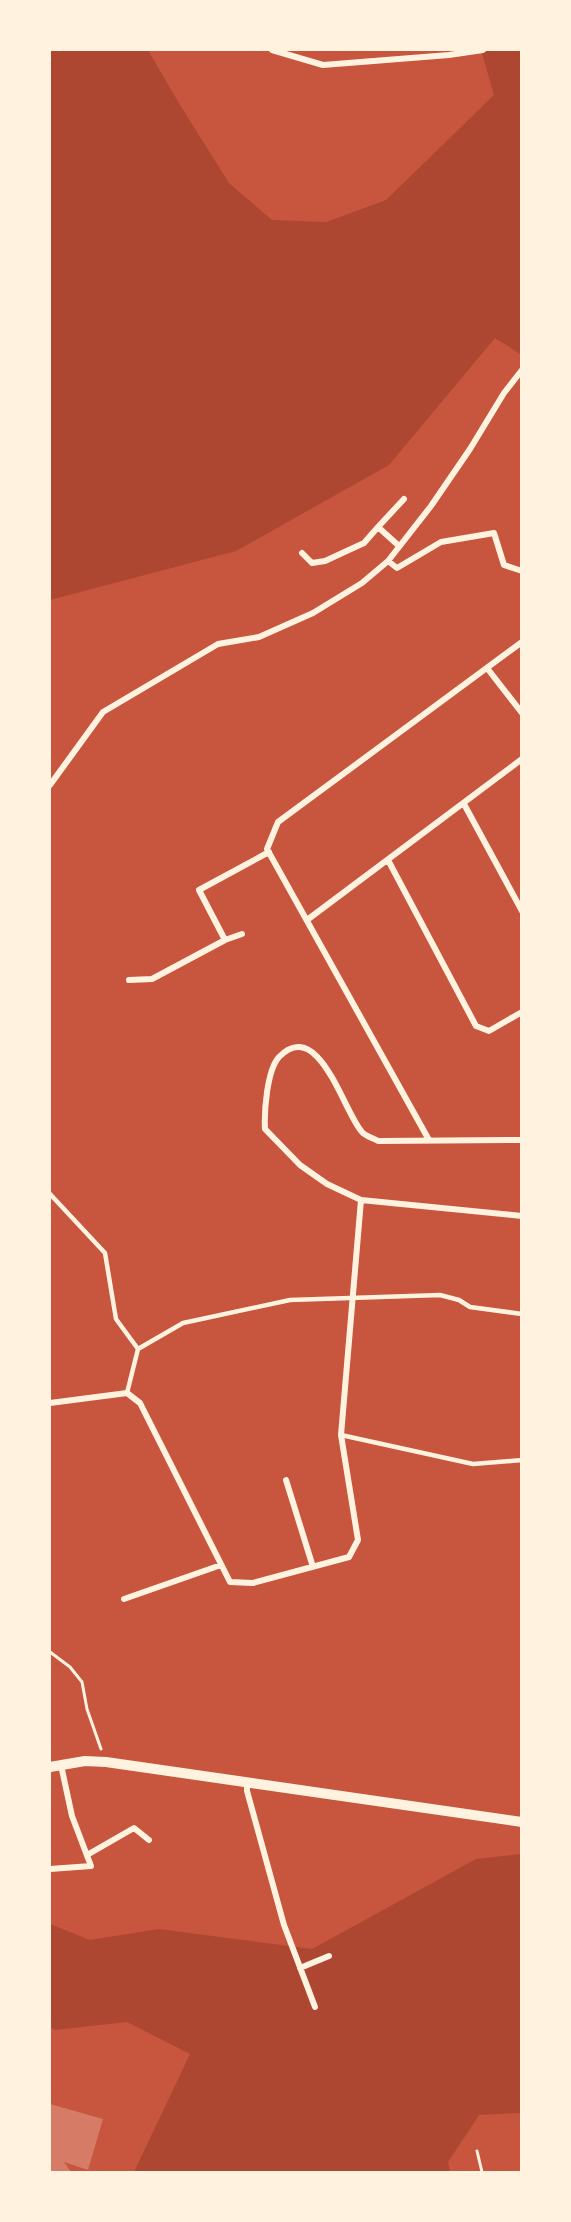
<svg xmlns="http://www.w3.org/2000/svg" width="571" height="2222" font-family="Figtree,sans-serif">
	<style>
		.green { fill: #ae4732 }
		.building { fill: #d67c66 }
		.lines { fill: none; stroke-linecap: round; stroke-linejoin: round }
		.path { stroke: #fff3e0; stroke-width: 3 }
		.service { stroke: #fff3e0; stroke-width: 4.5 }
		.minor { stroke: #fff3e0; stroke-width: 6 }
		.tertiary { stroke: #fff3e0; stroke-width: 10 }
	</style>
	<rect width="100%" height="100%" fill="#c8553d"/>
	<path class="green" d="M50,50h98l32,55 49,78 43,37 54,2 60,-22 108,-105 -13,-45h40v311l-1,-7 -25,-16 -106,127 -153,86 -186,49z
		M521,1854v259l-42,2 -31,47 2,10h-316l56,-118 -63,-32 -72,8 -5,-3v-103l40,16 69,-11 153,20 164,-90z"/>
	<path class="building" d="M50,2104l53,15 -15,51 -24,-8 7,10h-21z"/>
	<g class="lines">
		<path class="path" d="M50,1652l20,15 12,15 5,27 14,40
			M477,2151l5,21"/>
		<path class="service" d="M50,1194l55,59 11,66 22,30
			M127,1393l11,-44 45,-26 107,-23 150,-5 19,5 11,7 52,7
			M341,1435l132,29 49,-4"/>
		<path class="minor" d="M272,50l51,15 126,-10 34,-5
			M399,546l-21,-19 26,-28
			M302,553l10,10 13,-2 39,-18 14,-16
			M388,561l9,7 44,-26 53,-9 10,32 18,6
			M487,668l35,45
			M50,785l53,-73 115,-68 41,-7 54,-24 49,-30 26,-22 43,-55 39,-57 34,-56 18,-23
			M464,804l58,107
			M388,860l88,166 13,5 33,-19
			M307,920l215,-161
			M225,940l-26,-50 70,-38
			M129,980l23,-1 73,-39 17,-6
			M429,1140l-162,-291 11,-27 244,-180
			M522,1140l-144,1c-5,-3 -13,-5 -16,-9 -18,-19 -43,-116 -83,-75 -12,13 -15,55 -14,72l35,36 27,19 34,16 161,16
			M50,1403l77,-10 13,10 90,179 23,1 96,-26 9,-17 -17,-105 20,-235
			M286,1480l27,87
			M124,1599l97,-34
			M247,1782v9l37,134 31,82
			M87,1855l47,-27 15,12
			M50,1869l41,-3 -19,-50 -11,-51
			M300,1968l29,-12"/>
		<path class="tertiary" d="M50,1767l35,-6 21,1 416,60"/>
	</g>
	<rect width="571" height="2222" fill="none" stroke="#fff3e0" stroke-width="102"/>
</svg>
